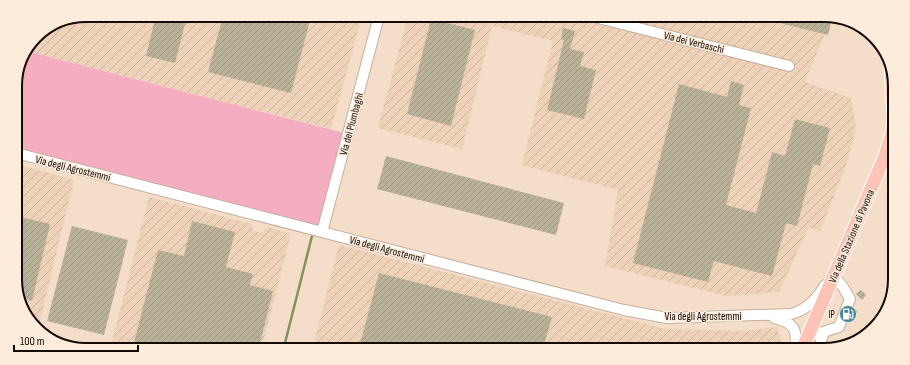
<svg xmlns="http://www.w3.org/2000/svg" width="910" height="365" font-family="'Sofia Sans Condensed',sans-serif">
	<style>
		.industrial { fill: url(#industrial-furrows) }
		.green { fill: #f5adc1 }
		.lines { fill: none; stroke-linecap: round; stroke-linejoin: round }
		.stream { stroke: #82945e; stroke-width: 2.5 }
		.building { fill: url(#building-hatch) }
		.minor-casing { stroke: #c5b09d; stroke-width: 12 }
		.major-casing { stroke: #fff; stroke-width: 15 }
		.minor { stroke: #fff; stroke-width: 10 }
		.major { stroke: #fec3b7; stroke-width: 13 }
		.labels { text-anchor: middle; stroke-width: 3; stroke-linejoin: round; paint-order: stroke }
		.street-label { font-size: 11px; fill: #130b06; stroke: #fdebdb }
		.poi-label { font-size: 11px; fill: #130b06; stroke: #fdebdb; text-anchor: end }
		.rim { fill: none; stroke: #130b06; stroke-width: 2 }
	</style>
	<defs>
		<pattern id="industrial-furrows" width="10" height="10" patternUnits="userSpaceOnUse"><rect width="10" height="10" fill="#edd1b8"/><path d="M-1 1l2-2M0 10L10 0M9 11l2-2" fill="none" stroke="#cab29d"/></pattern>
		<pattern id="building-hatch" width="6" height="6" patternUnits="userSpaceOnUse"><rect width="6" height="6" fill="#b9b298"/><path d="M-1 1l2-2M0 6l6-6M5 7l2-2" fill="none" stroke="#9e9882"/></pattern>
	</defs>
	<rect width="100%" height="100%" fill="#f4ddc9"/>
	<path class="industrial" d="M86,15l276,1 -31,113 -306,-78 14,-18z
		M408,17l423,2 -26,63 46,16 5,30 -10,38 -26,65 -11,-4 -30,65 -52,4 -122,-30 13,-76 -96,-25 31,-124 -61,-15 -30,123 -84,-21z
		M16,164l58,16 -36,149 -5,-3 -17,-34z
		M149,197l103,27 1,7 9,2 5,-6 24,7 -29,113 -151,-1z
		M339,245l327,84 81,2 30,-4 6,21v2l-470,-3z"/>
	<path class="green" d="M25,51l323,83 -26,98 -306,-79 -1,-72 7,-26z"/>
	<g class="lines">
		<path class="stream" d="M284,347l28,-111"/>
	</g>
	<path class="building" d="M156,15l31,1 -12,47 -29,-7z
		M223,16h88l-20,77 -83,-21z
		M772,18l60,1 -4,16 -56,-14z
		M431,19l44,11 -24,96 -44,-12z
		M563,28l12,3 -5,18 14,3 -4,14 16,4 -12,49 -37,-9 17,-70 -3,-1z
		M731,81l13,4 -5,20 12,3 -25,97 30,8 16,-61 13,4 10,-37 35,9 -10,38 -7,-2 -16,62 -11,-3 -14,53 -58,-15 -6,21 -75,-19 46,-179 48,13z
		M386,156l178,47 -8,32 -179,-46z
		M16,216l34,8 -18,77 -13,-4 -3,-5z
		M192,221l43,11 -9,35 27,7 -3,11 23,6 -14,56 -126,-1 25,-96 26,6z
		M72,226l56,14 -24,95 -57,-14z
		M379,273l173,44 -9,31h-184z
		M861,290l5,5 -4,5 -6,-6z
		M853,309l5,2 -4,10 -5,-2z"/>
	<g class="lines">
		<g class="minor-casing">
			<path id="minor" d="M598,18l191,48
				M16,153l608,157 43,8 124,-4c16,-4 26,-15 34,-29
				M322,232l57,-216
				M774,318c20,4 24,12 21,32
				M807,337l32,-10 11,-28 -7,-12 -9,-11
				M818,350l6,-18"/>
		</g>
		<g class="major-casing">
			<path id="major" d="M891,69l3,47
				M802,350l83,-194 7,-23 2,-12"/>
		</g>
		<use href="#minor" class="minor"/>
		<use href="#major" class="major"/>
	</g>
	<defs>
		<g id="fuel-disc" transform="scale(0.9)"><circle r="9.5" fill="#47879a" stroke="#fdebdb"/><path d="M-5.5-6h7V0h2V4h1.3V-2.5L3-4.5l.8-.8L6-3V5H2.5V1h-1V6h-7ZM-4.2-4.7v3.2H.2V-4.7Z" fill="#fff"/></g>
	</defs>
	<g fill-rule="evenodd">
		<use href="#fuel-disc" x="848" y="314"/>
	</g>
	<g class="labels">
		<g class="street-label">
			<text transform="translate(694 42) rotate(14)" y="4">Via dei Verbaschi</text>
			<text transform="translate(351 124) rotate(-75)" y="4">Via dei Plumbaghi</text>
			<text transform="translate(73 168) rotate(14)" y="4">Via degli Agrostemmi</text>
			<text transform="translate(851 236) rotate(-67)" y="4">Via della Stazione di Pavona</text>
			<text transform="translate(387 249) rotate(15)" y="4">Via degli Agrostemmi</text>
			<text x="703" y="320">Via degli Agrostemmi</text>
		</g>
		<g class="poi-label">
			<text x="835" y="318">IP</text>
		</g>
	</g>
	<path d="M0 0H910V365H0ZM86 22H824A64 64 0 0 1 888 86V279A64 64 0 0 1 824 343H86A64 64 0 0 1 22 279V86A64 64 0 0 1 86 22Z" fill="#fdebdb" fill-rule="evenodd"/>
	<path class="rim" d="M86 22H824A64 64 0 0 1 888 86V279A64 64 0 0 1 824 343H86A64 64 0 0 1 22 279V86A64 64 0 0 1 86 22Z"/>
	<path d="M14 345v6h124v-6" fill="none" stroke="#130b06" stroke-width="2"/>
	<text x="20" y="345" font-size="12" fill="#130b06" stroke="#fdebdb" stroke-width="3" paint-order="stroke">100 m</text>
</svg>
